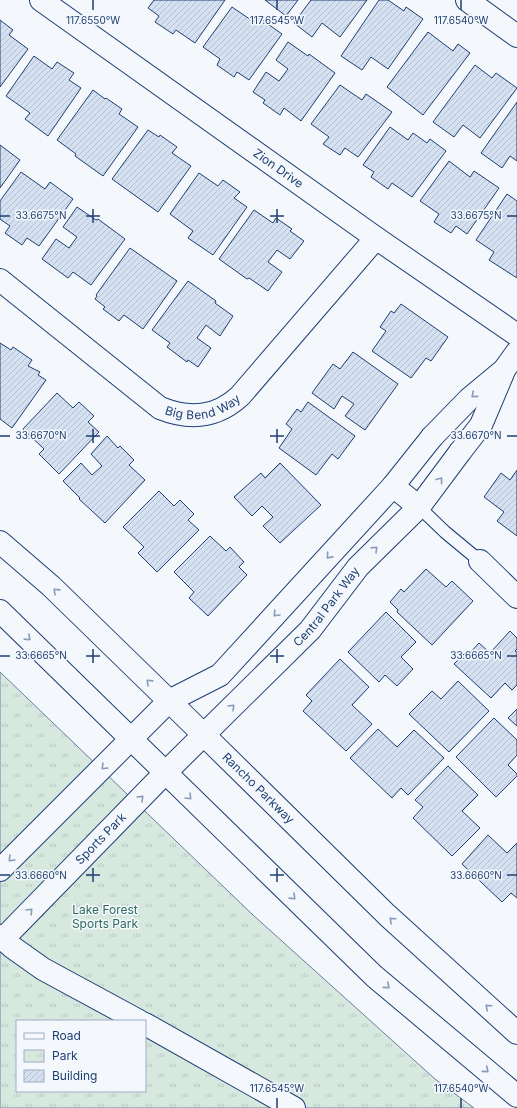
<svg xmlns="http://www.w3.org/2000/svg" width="517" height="1108" font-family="Inter,sans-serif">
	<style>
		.park { fill: url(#park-tufts); stroke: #687fa3; fill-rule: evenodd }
		.building { fill: url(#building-hatch); stroke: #1d3f73 }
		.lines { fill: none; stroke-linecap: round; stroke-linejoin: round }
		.service-casing { stroke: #1d3f73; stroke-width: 14 }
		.minor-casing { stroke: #1d3f73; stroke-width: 24 }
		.tertiary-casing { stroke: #1d3f73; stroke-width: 24 }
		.secondary-casing { stroke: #1d3f73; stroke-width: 24 }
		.service { stroke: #f4f7fb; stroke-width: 12 }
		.minor { stroke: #f4f7fb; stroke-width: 22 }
		.tertiary { stroke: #f4f7fb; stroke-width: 22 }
		.secondary { stroke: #f4f7fb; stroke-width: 22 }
		.oneway { stroke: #889bb7 }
		.ticks { fill: none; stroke: #1d3f73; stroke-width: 1.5 }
		.labels { text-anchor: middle; stroke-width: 3; stroke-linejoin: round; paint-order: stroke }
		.street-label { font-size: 12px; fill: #1d3f73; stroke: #f4f7fb }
		.park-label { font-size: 12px; fill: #2c6c60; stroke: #f4f7fb }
		.ticks-label { font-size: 10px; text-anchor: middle; fill: #1d3f73; stroke: #f4f7fb; stroke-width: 3; stroke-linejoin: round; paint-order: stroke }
	</style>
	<defs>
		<pattern id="park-tufts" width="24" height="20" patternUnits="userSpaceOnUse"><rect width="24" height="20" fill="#d7e8df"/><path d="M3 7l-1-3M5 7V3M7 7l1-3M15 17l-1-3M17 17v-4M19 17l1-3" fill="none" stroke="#b8c8c3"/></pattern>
		<pattern id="building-hatch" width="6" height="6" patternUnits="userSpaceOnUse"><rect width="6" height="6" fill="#d5e0f0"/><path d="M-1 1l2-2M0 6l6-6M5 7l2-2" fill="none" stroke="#b6c1d1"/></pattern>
	</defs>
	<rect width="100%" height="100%" fill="#f4f7fb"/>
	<path class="park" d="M0,672l253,243 182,164 39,29h-474zM17,1021h128v70h-128z"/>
	<path class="building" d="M154,0h71l-30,43 -19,-13 -3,4 -18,-12 4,-6 -11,-8z
		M265,0h33l-12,16z
		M311,0h56l-27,37 -18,-14 -10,14 -18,-14z
		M379,0h9l16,11 2,-4 17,12 -35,50 -17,-12 -9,13 -21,-14z
		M232,7l22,15 4,-5 24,17 -33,46 -12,-8 -3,5 -17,-12 3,-6 -17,-12z
		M0,20l13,10 -4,5 19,14 -28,38z
		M428,32l25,19 5,-7 12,9 -47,62 -36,-28z
		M288,42l20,14 1,-2 26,19 -34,48 -17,-13 -4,7 -17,-12 2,-3 -12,-8 13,-20 13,9 9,-12 -12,-9z
		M34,56l18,13 5,-7 17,11 -5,7 12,8 -33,48 -23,-17 5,-6 -24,-17z
		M475,65l17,13 4,-5 21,15 -37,50 -17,-13 -9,12 -21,-15z
		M340,85l22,15 4,-6 26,18 -34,45 -13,-9 -5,7 -17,-11 6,-7 -18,-13z
		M93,90l12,9 1,-1 16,11 -3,5 19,13 -35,49 -28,-20 1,-2 -19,-14z
		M517,102v59l-7,-5 -8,12 -21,-15z
		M390,127l18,13 5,-7 14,10 3,-4 16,12 -34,46 -20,-14 -4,6 -17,-12 3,-5 -11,-7z
		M148,130l11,7 1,-2 17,12 -5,6 19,13 -33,46 -46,-33z
		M0,145l20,15 -20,28z
		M449,161l21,16 4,-6 25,17 -32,46 -11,-8 -5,7 -17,-11 5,-8 -19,-13z
		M21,172l24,17 5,-7 23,17 -34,47 -12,-8 -5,7 -17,-12 5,-7 -10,-7v-18z
		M199,173l19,13 5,-6 17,12 -6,6 13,9 -34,48 -25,-17 5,-7 -23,-17z
		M507,194l10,7v77l-28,-18 5,-8 -18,-12z
		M77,207l19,13 2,-1 27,20 -34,46 -18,-13 -5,6 -26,-19 14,-20 13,9 8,-11 -14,-10z
		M254,210l19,13 3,-5 16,11 -2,2 14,10 -14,18 -13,-9 -9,12 14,10 -14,19 -19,-13 -2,1 -28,-20z
		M130,248l47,33 -34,48 -19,-14 -5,6 -16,-12 2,-2 -10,-8 2,-3 -1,-1z
		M188,281l28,20 -1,2 18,13 -13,20 -14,-11 -9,13 14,10 -13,19 -10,-7 -1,2 -20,-15 3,-4 -18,-13z
		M401,304l47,33 -17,24 -5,-3 -15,20 -39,-27 14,-20 -6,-4 11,-16 3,2z
		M0,343l11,7 2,-3 19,13 -4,6 12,6 -2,3 8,5 -34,48 -12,-9z
		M353,352l45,32 -33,46 -20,-14 9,-12 -12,-8 -8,13 -22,-16 21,-29 7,5z
		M57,393l16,15 6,-6 15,14 -6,6 11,10 -40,42 -20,-20 5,-5 -21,-20z
		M308,402l47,34 -17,23 -6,-5 -16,21 -37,-27 13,-19 -6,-5 11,-15 4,3z
		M107,436l11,12 2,-2 14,14 -5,5 16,15 -40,43 -26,-24 1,-1 -17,-17 18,-18 11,12 10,-9 -11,-12z
		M280,463l41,42 -41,38 -17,-17 10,-9 -11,-11 -10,10 -18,-19 27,-24 4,5z
		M517,470v66l-20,-15 7,-9 -20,-15 17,-24 9,7z
		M159,491l15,15 6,-6 14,14 -6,6 11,10 -42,42 -19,-19 6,-6 -21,-20z
		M210,536l16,15 4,-4 14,15 -5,5 8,8 -39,41 -19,-18 5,-6 -20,-20z
		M426,569l20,18 6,-6 21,20 -41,44 -35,-33 1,-2 -8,-8 11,-13 3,3z
		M386,612l30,30 -15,15 12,12 -16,17 -12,-11 -6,7 -31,-30z
		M510,631l7,7v11l-2,2 2,1v33l-5,5 -7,-7 -14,15 -37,-34 13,-13 2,3 10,-11 11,10z
		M340,659l29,28 -17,18 20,19 -26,27 -43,-40 9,-10 -6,-6z
		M458,681l31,30 -40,41 -40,-38 23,-23 9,8z
		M517,709v17l-9,-8z
		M494,718l23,22v15l-9,10 9,9v2l-21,21 -40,-40z
		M378,729l19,18 17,-17 30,28 -36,37 -7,-7 -9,10 -42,-40z
		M448,766l30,29 -16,16 18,17 -28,28 -39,-38 10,-11 -8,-7z
		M488,835l19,18 10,-10v55l-6,-5 -9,9 -40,-38z"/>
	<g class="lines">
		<g class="service-casing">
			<path id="service" d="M419,507l26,25 35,29"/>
		</g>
		<g class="minor-casing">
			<g id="minor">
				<path id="s1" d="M41,0l335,238 141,97"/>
				<path d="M467,0l50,36"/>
				<path id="s2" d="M0,280l160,128c30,12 56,10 80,-12l136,-158"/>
				<path d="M432,437l37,-38 35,-29 13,-18"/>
				<path d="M460,452l21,-27 22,-52"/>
				<path d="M393,486l26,21"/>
				<path d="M480,561l37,36"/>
			</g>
		</g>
		<g class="tertiary-casing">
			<g id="tertiary">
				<path d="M0,870l169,-169 51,-26 173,-189 39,-49"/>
				<path d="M0,936l12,11 31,22 96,52"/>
				<path id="s3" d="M3,939l162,-166 145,-143 48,-63 61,-60 41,-55"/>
				<path d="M145,1024l149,84"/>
			</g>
		</g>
		<g class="secondary-casing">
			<g id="secondary">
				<path id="s4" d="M0,542l51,44 153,149 183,180 130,118"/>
				<path d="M0,611l374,365 143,120"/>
			</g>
		</g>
		<use href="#service" class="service"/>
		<use href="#minor" class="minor"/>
		<use href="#tertiary" class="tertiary"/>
		<use href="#secondary" class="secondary"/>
	</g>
	<defs><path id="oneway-chevron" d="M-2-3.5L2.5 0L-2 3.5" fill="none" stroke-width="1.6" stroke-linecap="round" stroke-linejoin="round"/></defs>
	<g class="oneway">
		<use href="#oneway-chevron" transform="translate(474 395) rotate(140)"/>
		<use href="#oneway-chevron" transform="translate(440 480) rotate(-53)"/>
		<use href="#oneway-chevron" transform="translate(375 549) rotate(-44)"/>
		<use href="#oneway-chevron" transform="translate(329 556) rotate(132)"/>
		<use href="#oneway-chevron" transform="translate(56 591) rotate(-136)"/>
		<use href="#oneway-chevron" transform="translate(276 614) rotate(133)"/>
		<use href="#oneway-chevron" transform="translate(28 638) rotate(44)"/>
		<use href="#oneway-chevron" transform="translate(149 682) rotate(-136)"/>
		<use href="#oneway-chevron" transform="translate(232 707) rotate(-45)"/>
		<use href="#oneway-chevron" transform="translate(104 767) rotate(135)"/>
		<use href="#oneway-chevron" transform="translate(189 797) rotate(45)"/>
		<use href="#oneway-chevron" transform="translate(141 798) rotate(-45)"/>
		<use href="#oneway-chevron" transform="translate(11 859) rotate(135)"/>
		<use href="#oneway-chevron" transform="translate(293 897) rotate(44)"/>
		<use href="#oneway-chevron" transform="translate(30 911) rotate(-46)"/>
		<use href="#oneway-chevron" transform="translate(392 920) rotate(-138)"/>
		<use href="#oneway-chevron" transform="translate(387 986) rotate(40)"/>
		<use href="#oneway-chevron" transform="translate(488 1007) rotate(-138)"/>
		<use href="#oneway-chevron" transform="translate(486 1070) rotate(40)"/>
	</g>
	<path class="ticks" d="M93,0v10M277,0v10M461,0v10M93,209v14M277,209v14M0,216h10M86,216h14M270,216h14M507,216h10M93,429v14M277,429v14M0,436h10M86,436h14M270,436h14M507,436h10M93,649v14M277,649v14M0,656h10M86,656h14M270,656h14M507,656h10M93,868v14M277,868v14M0,875h10M86,875h14M270,875h14M507,875h10M277,1098v10M461,1098v10"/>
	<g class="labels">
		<g class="street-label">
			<text dy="4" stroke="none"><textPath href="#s1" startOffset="291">Zion Drive</textPath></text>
			<text dy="4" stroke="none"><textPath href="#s2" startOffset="250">Big Bend Way</textPath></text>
			<text dy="4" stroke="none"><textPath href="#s3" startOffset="464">Central Park Way</textPath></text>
			<text dy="4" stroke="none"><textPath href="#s4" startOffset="357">Rancho Parkway</textPath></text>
			<text dy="4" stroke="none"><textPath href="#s3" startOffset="140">Sports Park</textPath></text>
		</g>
		<g class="park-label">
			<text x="105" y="914">Lake Forest<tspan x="105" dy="14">Sports Park</tspan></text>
		</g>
	</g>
	<g class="ticks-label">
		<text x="93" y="24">117.6550°W</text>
		<text x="277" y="24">117.6545°W</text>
		<text x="461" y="24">117.6540°W</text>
		<text x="41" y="219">33.6675°N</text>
		<text x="476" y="219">33.6675°N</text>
		<text x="41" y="439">33.6670°N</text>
		<text x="476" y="439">33.6670°N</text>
		<text x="41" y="659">33.6665°N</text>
		<text x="476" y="659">33.6665°N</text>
		<text x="41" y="879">33.6660°N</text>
		<text x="476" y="879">33.6660°N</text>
		<text x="277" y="1092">117.6545°W</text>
		<text x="461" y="1092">117.6540°W</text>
	</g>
	<rect x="16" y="1020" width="130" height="72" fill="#f4f7fb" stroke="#9eadc5"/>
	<rect x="24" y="1033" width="20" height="6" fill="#f4f7fb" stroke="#9eadc5"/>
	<text x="52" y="1040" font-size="12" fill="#1d3f73">Road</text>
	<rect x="24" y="1050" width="20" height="12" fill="url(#park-tufts)" stroke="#9eadc5"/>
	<text x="52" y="1060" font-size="12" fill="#1d3f73">Park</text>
	<rect x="24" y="1070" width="20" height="12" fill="url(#building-hatch)" stroke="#9eadc5"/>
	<text x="52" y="1080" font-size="12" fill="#1d3f73">Building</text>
</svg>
